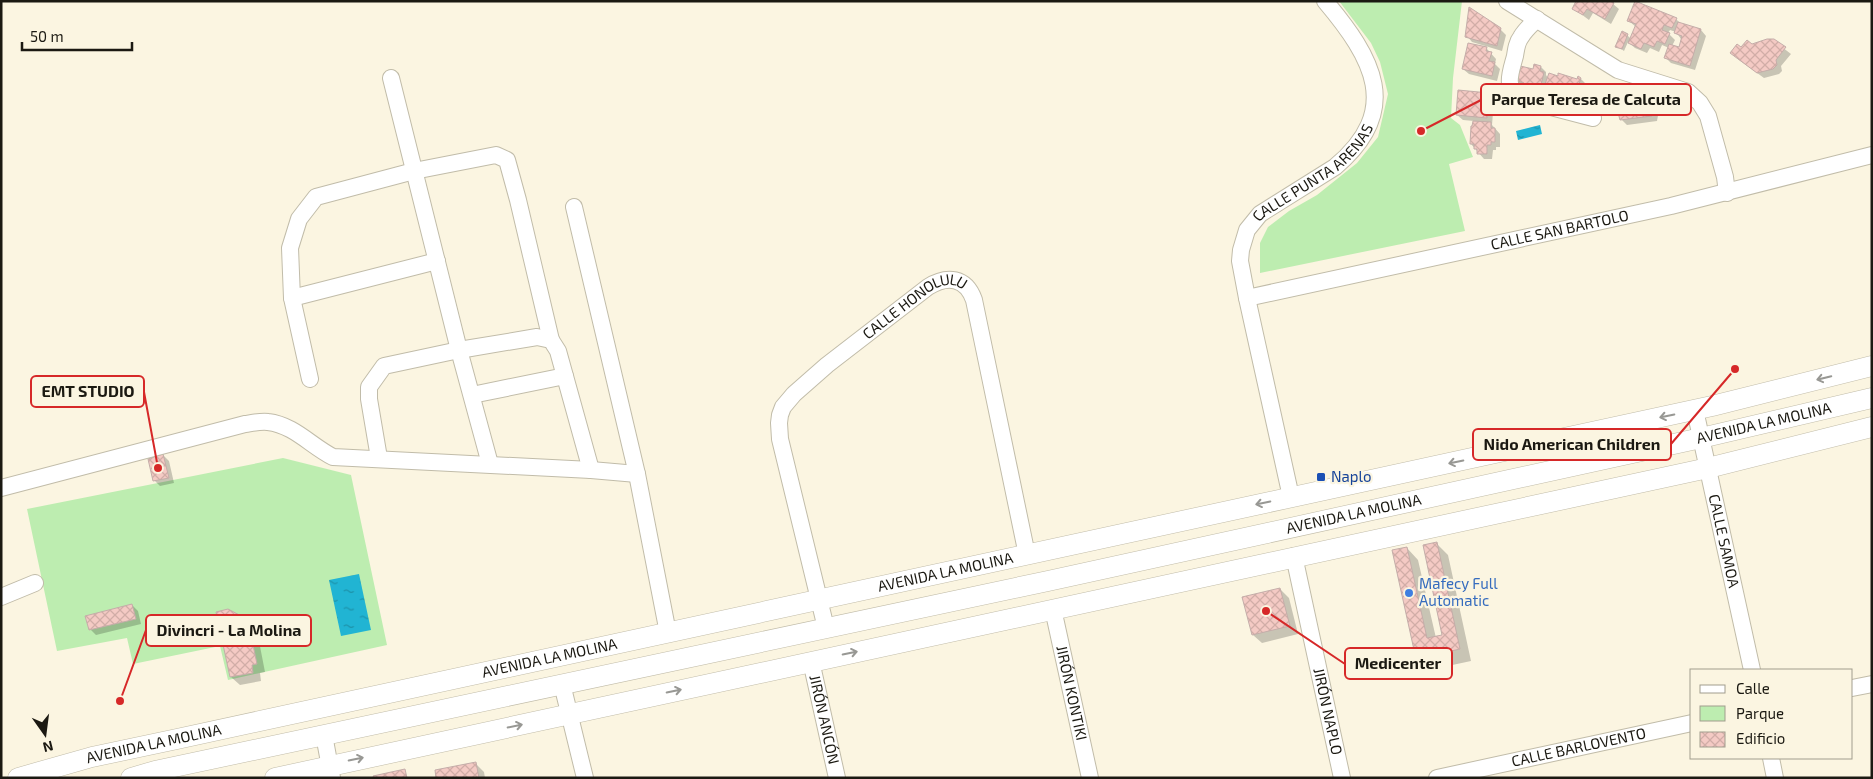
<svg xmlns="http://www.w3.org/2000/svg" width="1873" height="779" font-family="'Exo 2',sans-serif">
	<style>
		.green { fill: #bdedb0 }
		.water { fill: url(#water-ripples) }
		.shadow { fill: #0003; fill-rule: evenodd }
		.building { fill: url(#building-cross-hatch); stroke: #c4ada9 }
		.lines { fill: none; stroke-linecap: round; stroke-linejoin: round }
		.minor-casing { stroke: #c1bca9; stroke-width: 18 }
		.major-casing { stroke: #c1bca9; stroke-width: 21 }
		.minor { stroke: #fff; stroke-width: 16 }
		.major { stroke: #fff; stroke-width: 20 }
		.oneway { stroke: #989894 }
		.transit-dot { fill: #1a4fb4; stroke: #fbf5e1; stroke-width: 2 }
		.shop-dot { fill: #3f7fe0; stroke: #fbf5e1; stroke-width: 2 }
		.labels { text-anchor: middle; stroke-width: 4.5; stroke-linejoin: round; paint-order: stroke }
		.street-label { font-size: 15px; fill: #1b1912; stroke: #fbf5e1 }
		.transit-label { font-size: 15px; fill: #164399; stroke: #fbf5e1; text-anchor: start }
		.shop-label { font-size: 15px; fill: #366cbe; stroke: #fbf5e1; text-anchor: start }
		.leader { fill: none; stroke: #d62828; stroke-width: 2 }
		.callout-dot { fill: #d62828; stroke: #fbf5e1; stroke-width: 2 }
		.callout { fill: #fbf5e1; stroke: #d62828; stroke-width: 2 }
		.callout-label { font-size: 16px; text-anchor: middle; font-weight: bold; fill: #1b1912 }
	</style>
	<defs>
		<pattern id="water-ripples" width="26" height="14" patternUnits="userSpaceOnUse" patternTransform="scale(1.25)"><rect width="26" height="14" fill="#21b4d3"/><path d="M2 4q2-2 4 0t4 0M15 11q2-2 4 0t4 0" fill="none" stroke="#1c92aa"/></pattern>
		<pattern id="building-cross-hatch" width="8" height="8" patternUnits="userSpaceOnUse" patternTransform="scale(1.25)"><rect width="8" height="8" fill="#f4cac4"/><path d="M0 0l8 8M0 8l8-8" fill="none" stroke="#d1ada7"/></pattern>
	</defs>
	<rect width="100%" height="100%" fill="#fbf5e1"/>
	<path class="green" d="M1339,1h123l-9,77 -2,40 9,7 13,32 -24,7 16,67 -205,42v-30l8,-16 21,-16 28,-16 40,-32 21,-26 10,-43 -8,-32 -9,-19z
		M283,458l68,17 36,170 -159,35 -8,-34 -87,18 -6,-26 -70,13 -30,-142z"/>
	<path class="water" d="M1540,125l2,9 -24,6 -2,-9z
		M359,574l12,56 -30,6 -12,-56z"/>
	<path class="shadow" d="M1613,4l6,5 -8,15 -18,-11 -4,7 -16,-12z
		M1676,19l5,5 20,6 5,6 -11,34 -24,-7 -5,-5 3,-10 -7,-3 -3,7 -9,-4 -3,5 -12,-5 -7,-6 -4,9 -7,-5 10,-11 4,4 5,-12 -7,-6zM1670,30l6,2 5,7 -1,10 -8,-3 3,-6 -7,-7z
		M1500,29l6,6 -4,16 -30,-9 -5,-6z
		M1773,40l18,14 -10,12 1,5 -3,3 -15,4 -26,-19 3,-10z
		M1487,49l9,10 -1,5 5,5 -3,12 -28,-7 -6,-5z
		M1541,67l5,5v3l2,3 30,3 3,-2 5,5 -3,9 30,-3 6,6 -5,15h-4l-1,4 -7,-2 -2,6 -52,-19 -6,-6 -12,-3 -4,-4 -7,-2 -6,-6z
		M1489,94l5,6 -2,25 8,9v13h-4v3h-3l-1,9h-8l-13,-15 3,-23 -11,-1 -6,-5z
		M1653,104l6,6 -2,11 -30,4 -5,-5z
		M163,455l6,6 5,22 -14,3 -6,-6z
		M1436,543l12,12 23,106 -42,9 -12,-12 -10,-110 11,12 18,78 8,-2z
		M1280,589l9,9 9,36 -36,9 -9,-8z
		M132,605l6,6 3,13 -45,11 -6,-6z
		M244,619l9,9 1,5 4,3 7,36 -5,1 1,8 -21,4 -9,-8z
		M475,763l9,9 1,6h-47z"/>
	<path class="building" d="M1576,1h36l2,2 -9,16 -18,-10 -4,6 -11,-6z
		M1635,1l42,17 -5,10 -8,-3 -2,5 8,3 -5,11 -8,-3 -3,6 -10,-4 -3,6 -13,-6 8,-19 -9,-3z
		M1469,7l32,21 -4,18 -32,-9z
		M1678,22l23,7 -11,37 -26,-8 5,-14 10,3 3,-11 -8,-3z
		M1622,31l6,3 -6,15 -7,-2z
		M1767,39h7l12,8 -10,13 1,5 -4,4 -16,4 -27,-20 7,-9 4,3 6,-7 5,4z
		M1468,43l19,4 -1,4 6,1 -3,9 6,1 -3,14 -30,-7z
		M1534,64l7,2 -1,5 4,1 -4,18 -17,-5 1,-2 -12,-4 4,-14 17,4z
		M1549,73l9,3v-3l19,6 1,-3 3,2 -9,27 -31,-10z
		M1596,84l18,5 -6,18 -3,-1 -2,4 -7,-2 -1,6 -20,-6 5,-18 6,2 1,-6 7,2z
		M1458,90l31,3 -2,25 -31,-3z
		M1622,99l32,4 -2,13 -32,4 -3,-11z
		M1473,121l18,1v6h4v14h-4v3h-4v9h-10v-5h-3v-5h-4l1,-18h1z
		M163,454l6,24 -16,3 -5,-22z
		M1437,542l23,107 -44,10 -24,-109 15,-3 20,91 15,-3 -19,-90z
		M1280,588l10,38 -38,9 -10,-38z
		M132,604l4,15 -47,11 -4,-14z
		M228,609l17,9 1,9 3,-1 8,38 -5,1 1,8 -23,4 -14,-65z
		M476,762l3,16h-43l-1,-8z
		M405,769l2,9h-33l-1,-2z"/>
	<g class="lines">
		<g class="minor-casing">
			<g id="minor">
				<path d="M1507,1l111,69 70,22 12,11 8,13 17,61 2,16"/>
				<path d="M1537,19c-6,6 -12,11 -16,18 -4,5 -5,12 -6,19 -5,19 -12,32 9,44l69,18"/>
				<path d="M391,78l68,272 31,114"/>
				<path d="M574,207l63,267 31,159"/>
				<path d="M292,298l145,-37"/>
				<path id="s1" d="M1247,298l424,-92 201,-51"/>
				<path d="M310,379l-18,-81 -2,-50 9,-29 17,-22 98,-26 82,-16 11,5 11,40 33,140"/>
				<path d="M472,395l93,-19"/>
				<path id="s2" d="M1695,410l57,260"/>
				<path d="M379,458l-10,-59v-12l15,-21 75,-16 78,-13 14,3 7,11 33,119"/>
				<path d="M1,488l244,-64c7,-1 16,-3 23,-2 26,3 43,24 65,35l258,13 46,4"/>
				<path id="s3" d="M1291,497l-44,-199 -7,-37 1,-11 6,-20 13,-16 75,-47c68,-57 38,-109 -10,-166"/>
				<path id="s4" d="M1294,556l48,222"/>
				<path d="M1,597l34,-14"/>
				<path id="s5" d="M1053,609l37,169"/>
				<path id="s6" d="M826,628l-46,-189 -1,-16 1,-8 3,-8 11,-13 33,-29 101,-78c19,-12 38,-10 46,13l53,255"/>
				<path id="s7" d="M811,661l26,117"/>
				<path d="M562,684l23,94"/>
				<path d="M1852,688l20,-4"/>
				<path d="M324,735l8,43"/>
				<path d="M1771,758l4,20"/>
				<path id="s8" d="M1437,778l255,-55"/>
			</g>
		</g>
		<g class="major-casing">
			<g id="major">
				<path id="s9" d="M18,778l74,-21 85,-18 1535,-333 160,-40"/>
				<path id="s10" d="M131,778l24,-7 893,-190 653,-143 171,-40"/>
				<path d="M275,778l1433,-310 164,-41"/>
			</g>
		</g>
		<use href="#minor" class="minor"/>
		<use href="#major" class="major"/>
	</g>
	<defs><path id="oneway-shaft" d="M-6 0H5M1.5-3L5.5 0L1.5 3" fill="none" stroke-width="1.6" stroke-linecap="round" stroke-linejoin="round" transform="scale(1.25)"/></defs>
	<g class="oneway">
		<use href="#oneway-shaft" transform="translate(1824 378) rotate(166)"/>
		<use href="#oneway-shaft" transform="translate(1667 416) rotate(168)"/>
		<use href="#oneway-shaft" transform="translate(1456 462) rotate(168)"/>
		<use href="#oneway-shaft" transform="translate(1263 503) rotate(168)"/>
		<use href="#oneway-shaft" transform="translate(850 653) rotate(-12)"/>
		<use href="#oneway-shaft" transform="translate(674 691) rotate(-12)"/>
		<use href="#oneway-shaft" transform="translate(515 726) rotate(-12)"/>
		<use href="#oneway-shaft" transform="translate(356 759) rotate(-12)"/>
	</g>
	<rect class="transit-dot" x="1316" y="472" width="10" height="10" rx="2.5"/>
	<circle class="shop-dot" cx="1409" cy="593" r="5"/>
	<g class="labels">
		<g class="street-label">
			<text dy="5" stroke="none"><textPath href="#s3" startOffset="362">CALLE PUNTA ARENAS</textPath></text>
			<text dy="5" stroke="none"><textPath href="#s1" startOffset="320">CALLE SAN BARTOLO</textPath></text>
			<text dy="5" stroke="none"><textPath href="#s6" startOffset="396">CALLE HONOLULU</textPath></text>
			<text dy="5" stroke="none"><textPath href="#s10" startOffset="1671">AVENIDA LA MOLINA</textPath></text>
			<text dy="5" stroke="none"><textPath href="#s10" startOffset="1251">AVENIDA LA MOLINA</textPath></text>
			<text dy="5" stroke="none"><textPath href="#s2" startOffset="134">CALLE SAMOA</textPath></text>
			<text dy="5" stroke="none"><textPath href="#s9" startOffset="950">AVENIDA LA MOLINA</textPath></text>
			<text dy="5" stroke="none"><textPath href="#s9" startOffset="545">AVENIDA LA MOLINA</textPath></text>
			<text dy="5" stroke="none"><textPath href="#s5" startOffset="86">JIRÓN KONTIKI</textPath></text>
			<text dy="5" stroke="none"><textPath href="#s4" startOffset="159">JIRÓN NAPLO</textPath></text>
			<text dy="5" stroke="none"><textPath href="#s7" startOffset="60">JIRÓN ANCÓN</textPath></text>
			<text dy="5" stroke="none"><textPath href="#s9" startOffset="140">AVENIDA LA MOLINA</textPath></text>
			<text dy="5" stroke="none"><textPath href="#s8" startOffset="145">CALLE BARLOVENTO</textPath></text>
		</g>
		<g class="transit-label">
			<text x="1331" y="482">Naplo</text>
		</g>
		<g class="shop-label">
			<text x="1419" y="589">Mafecy Full<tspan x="1419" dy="17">Automatic</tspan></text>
		</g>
	</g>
	<path class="leader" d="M1421 131L1481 100M158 468L144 392M1735 369L1671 444M120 701L146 630M1266 611L1345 664"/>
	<g class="callout-dot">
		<circle cx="1421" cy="131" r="5"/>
		<circle cx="158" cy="468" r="5"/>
		<circle cx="1735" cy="369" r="5"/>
		<circle cx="120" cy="701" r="5"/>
		<circle cx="1266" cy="611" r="5"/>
	</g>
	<g class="callout">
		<rect x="1481" y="84" width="210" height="31" rx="5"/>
		<rect x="31" y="376" width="113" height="31" rx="5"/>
		<rect x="1473" y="429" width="198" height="31" rx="5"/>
		<rect x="146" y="615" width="165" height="31" rx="5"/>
		<rect x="1345" y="648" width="107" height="31" rx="5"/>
	</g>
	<g class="callout-label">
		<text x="1586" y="105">Parque Teresa de Calcuta</text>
		<text x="88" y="397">EMT STUDIO</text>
		<text x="1572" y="450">Nido American Children</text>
		<text x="229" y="636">Divincri - La Molina</text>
		<text x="1398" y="669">Medicenter</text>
	</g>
	<rect width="1873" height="779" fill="none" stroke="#1b1912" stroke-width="5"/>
	<rect x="1690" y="669" width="162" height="90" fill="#fbf5e1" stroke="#a19d8e"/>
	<rect x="1700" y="685" width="25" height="8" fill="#ffffff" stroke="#a19d8e"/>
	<text x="1736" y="694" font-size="15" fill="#1b1912">Calle</text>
	<rect x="1700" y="706" width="25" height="15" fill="#bdedb0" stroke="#a19d8e"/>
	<text x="1736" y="719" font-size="15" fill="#1b1912">Parque</text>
	<rect x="1700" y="732" width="25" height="15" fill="url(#building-cross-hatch)" stroke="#a19d8e"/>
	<text x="1736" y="744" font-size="15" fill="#1b1912">Edificio</text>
	<g transform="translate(45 734) rotate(166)" stroke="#fbf5e1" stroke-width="4" paint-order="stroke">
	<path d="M0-4L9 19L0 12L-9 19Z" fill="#1b1912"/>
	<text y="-8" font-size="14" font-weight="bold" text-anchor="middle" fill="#1b1912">N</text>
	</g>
	<path d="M22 42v8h110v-8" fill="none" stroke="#1b1912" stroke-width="2.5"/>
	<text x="30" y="42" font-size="15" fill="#1b1912" stroke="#fbf5e1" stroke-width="4" paint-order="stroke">50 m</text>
</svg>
